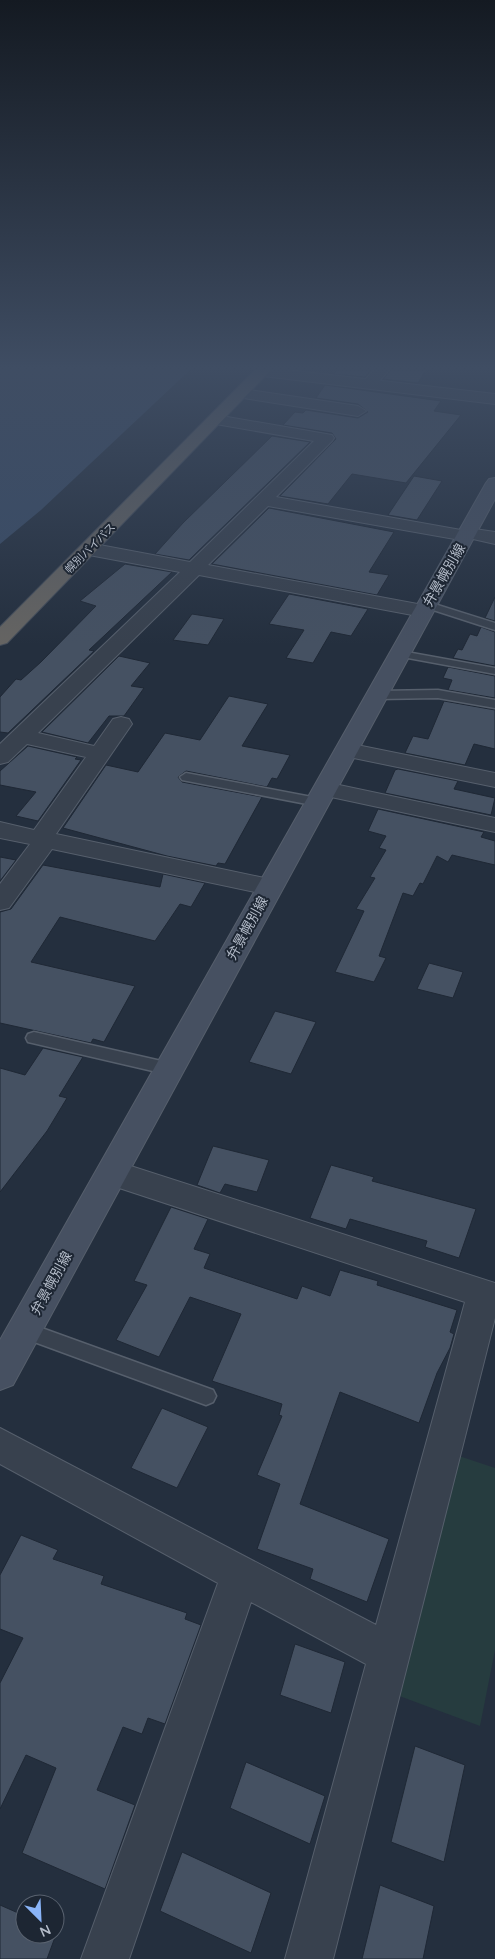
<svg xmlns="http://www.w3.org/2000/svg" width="495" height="1959" font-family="Quicksand,'Noto Sans JP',sans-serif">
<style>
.green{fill:#263c3f}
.water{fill:#394c67}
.building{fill:#455162;stroke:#1f2835}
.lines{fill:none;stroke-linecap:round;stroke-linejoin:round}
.service-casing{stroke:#565f6c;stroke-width:3}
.minor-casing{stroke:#565f6c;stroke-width:2}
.tertiary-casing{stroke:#565f6c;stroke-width:2}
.secondary-casing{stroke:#565f6c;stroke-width:2}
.trunk-casing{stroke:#434c59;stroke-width:2}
.service{fill:#38414e;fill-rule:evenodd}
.minor{fill:#38414e;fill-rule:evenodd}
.tertiary{fill:#38414e;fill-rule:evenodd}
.secondary{fill:#465061;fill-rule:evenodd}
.trunk{fill:#656462;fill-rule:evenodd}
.labels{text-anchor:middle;stroke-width:4;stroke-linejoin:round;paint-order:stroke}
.far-street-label{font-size:11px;fill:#b4bcc9;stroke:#1d2633}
.street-label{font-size:14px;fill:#b4bcc9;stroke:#1d2633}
</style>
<rect width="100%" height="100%" fill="#242f3e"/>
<path class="green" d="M459,1456L495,1468V1650L480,1726L394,1694Z"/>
<path class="water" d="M0,370H190L41,510L0,544Z"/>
<path class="building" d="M337,370H371L365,377L334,374Z
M391,370H426L418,383L383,379Z
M325,385L441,401L434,411L461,415L406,483L352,474L328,504L280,496L336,439L332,433L283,425L295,412L303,413L306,410L358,418L368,412L358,404L316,398Z
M272,436L310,442L189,560L155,554L183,523Z
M414,476L442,481L417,520L388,515Z
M269,508L394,532L369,572L389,575L377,595L212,564Z
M125,564L172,572L89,650L94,651L8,733L0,732V697L16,679L21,680L41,662L96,606L80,601Z
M289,594L368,609L351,636L331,632L313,663L286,658L304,630L269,624Z
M495,597V621L485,618Z
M192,614L224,619L208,645L173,640Z
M481,627L495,632V666L453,658L458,649L462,650L470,634L477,636Z
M119,656L150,663L131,686L144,688L124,716H109L88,743L42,732Z
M448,667L495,676V698L448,690L452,680L443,678Z
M229,696L268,704L242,746L290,755L277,779L272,778L267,787L186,771L178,777L182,782L262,797L225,864L218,863L216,866L167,856L63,828L106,765L138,772L165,733L200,740Z
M444,701L495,710V749L474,744L465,765L405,753L413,736L428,739Z
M28,746L77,757L75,759L81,760L38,821L16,816L36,792L0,785V771Z
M398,769L458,781L454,789L495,798L491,815L385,793L395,770Z
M378,809L484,832L481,837L495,841V865L452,855L448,862L437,856L423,884L420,883L413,896L403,893L379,956L386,958L374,982L335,972L364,911L356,909L375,878L370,877L386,850L379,848L386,836L368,831Z
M0,857L16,860L0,881Z
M43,865L160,887L163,874L205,883L191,907L180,904L155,941L60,917L31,962L135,986L104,1042L93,1039L91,1043L0,1023V912L11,909Z
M429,963L463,972L453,998L417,989Z
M275,1011L316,1022L291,1074L249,1062Z
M43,1048L83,1057L59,1096L67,1098L47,1131L0,1192V1068L25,1075Z
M213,1146L269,1160L257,1192L225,1184L220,1193L197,1185Z
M331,1165L374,1177L372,1181L476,1209L459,1258L425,1247L427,1241L350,1219L346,1229L310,1218Z
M171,1207L208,1219L194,1249L210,1254L204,1268L297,1299L302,1286L330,1296L340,1270L378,1281L377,1285L457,1310L450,1332L454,1334L450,1348L437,1373L419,1423L340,1392L300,1504L389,1539L367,1602L310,1579L313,1569L257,1549L280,1484L257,1475L282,1416L279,1415L282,1404L212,1381L241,1314L190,1297L159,1357L116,1340L147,1285L134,1281Z
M162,1408L208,1427L177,1488L131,1468Z
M21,1535L58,1550L53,1559L104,1576L101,1584L187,1613L185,1619L201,1625L165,1724L148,1718L142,1734L123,1727L97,1790L135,1805L105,1889L22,1853L56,1768L26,1755L0,1809V1683L23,1638L0,1629V1575Z
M295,1644L345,1662L331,1713L280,1695Z
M415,1746L465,1765L444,1862L391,1842Z
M246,1762L325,1796L310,1844L230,1808Z
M182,1852L271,1893L251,1953L160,1911Z
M380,1885L434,1906L423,1959H362Z
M0,1905L25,1916V1934H55V1928L58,1929L47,1959H0Z"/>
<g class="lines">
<defs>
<path id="service" d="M428,602L495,623V630L424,607L423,605Z
M401,651L495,668V674L397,656L395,654Z
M438,690L495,700V708L438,698L378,699L372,695L378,691Z
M186,773L317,798L323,802L317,806L182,780L180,777Z
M34,1032L170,1063L176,1065L178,1069L176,1073L170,1075L28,1042L26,1038L28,1034Z
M25,1322L213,1390L216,1396L213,1402L206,1405L18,1336L16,1330L18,1324Z"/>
<path id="minor" d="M374,370H389L374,387H364L361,384Z
M242,389L358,406L366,411L358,416L237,397L234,394Z
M216,415L332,435L334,438L332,441L276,497L461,530L468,528L495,532V544L473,539L466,541L268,506L208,565L423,605L430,607L433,611L430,615L423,617L199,575L38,733L94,746L113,719L121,717L129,719L132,724L56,834L269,879L278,881L282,887L278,893L269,895L52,849L9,908L0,910V884L30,844L0,838V822L34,830L86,757L27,744L8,762L0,764V744L180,572L89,555L82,553L80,549L82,545L89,543L190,562L314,441L210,423L208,420Z
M347,743L495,773V787L339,755L336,750L339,745Z
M325,782L495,818V832L317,794L313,789L317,784Z
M112,1160L495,1283V1318L333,1959H285L366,1664L251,1602L129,1959H81L218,1583L0,1464V1428L376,1625L465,1302L101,1182L96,1173L101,1164Z"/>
<path id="tertiary" d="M257,370H287L495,394V404L263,376L258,375Z"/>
<path id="secondary" d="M495,478V499L13,1385L0,1390V1340L486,483L489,479Z"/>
<path id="trunk" d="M255,370H271L7,643L0,645V627Z"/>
</defs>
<use href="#service" class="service-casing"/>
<use href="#minor" class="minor-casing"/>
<use href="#tertiary" class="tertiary-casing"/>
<use href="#secondary" class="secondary-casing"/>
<use href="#trunk" class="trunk-casing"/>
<use href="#service" class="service"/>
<use href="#minor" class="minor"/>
<use href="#tertiary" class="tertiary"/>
<use href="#secondary" class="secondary"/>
<use href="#trunk" class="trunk"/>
</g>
<linearGradient id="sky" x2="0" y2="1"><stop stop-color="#141a22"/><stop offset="0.57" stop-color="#3f4d63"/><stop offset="1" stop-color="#3f4d63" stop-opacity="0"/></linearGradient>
<rect width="495" height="645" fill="url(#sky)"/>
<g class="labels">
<g class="far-street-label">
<text transform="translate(90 548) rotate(-45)" y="4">幌別バイパス</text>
</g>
<g class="street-label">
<text transform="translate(444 575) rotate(-60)" y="5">弁景幌別線</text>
<text transform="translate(247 928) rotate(-61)" y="5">弁景幌別線</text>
<text transform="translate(51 1283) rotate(-61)" y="5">弁景幌別線</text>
</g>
</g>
<g transform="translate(40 1919) rotate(156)"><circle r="24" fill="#1d2633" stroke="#59626f"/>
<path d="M0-4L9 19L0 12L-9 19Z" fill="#8ab4f8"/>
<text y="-8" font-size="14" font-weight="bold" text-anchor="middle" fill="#b4bcc9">N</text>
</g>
</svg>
